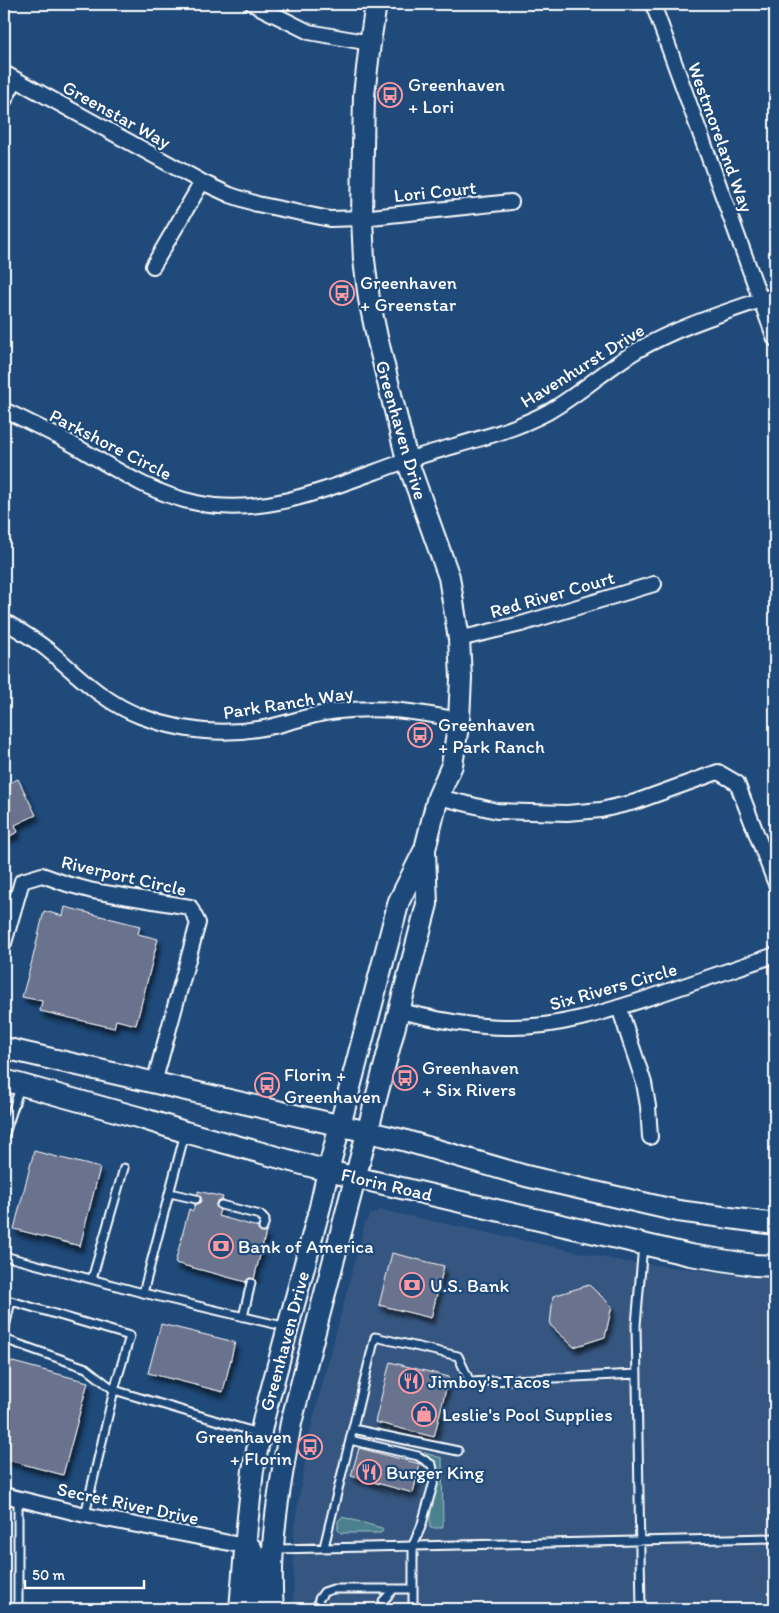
<svg xmlns="http://www.w3.org/2000/svg" width="779" height="1613" font-family="Itim,sans-serif">
<style>
.built{fill:#365680}
.green{fill:#4c818e;stroke:#a6c0c6}
.building{fill:#6b738d;stroke:#fff;filter:url(#shadow)}
.lines{fill:none;stroke-linecap:round;stroke-linejoin:round}
.lane-casing{stroke:#fff;stroke-width:11}
.street-casing{stroke:#fff;stroke-width:18}
.secondary-casing{stroke:#fff;stroke-width:24}
.lane{stroke:#1f4a7a;stroke-width:7}
.street{stroke:#1f4a7a;stroke-width:14}
.secondary{stroke:#1f4a7a;stroke-width:20}
.labels{text-anchor:middle;stroke-width:4.5;stroke-linejoin:round;paint-order:stroke}
.poi-label{font-size:19px;fill:#fff;stroke:#1f4a7a;text-anchor:start}
.street-label{font-size:19px;fill:#fff;stroke:#1f4a7a}
</style>
<defs>
<filter id="shadow"><feDropShadow dx="3" dy="5.5" stdDeviation="2.5" flood-color="#0009"/></filter>
</defs>
<rect width="100%" height="100%" fill="#1f4a7a"/>
<filter id="ink" filterUnits="userSpaceOnUse"><feTurbulence type="fractalNoise" baseFrequency=".02" numOctaves="2"/><feDisplacementMap in="SourceGraphic" scale="10" xChannelSelector="R" yChannelSelector="G"/><feConvolveMatrix kernelMatrix="1 2 1 2 8 2 1 2 1" color-interpolation-filters="sRGB"/></filter>
<g filter="url(#ink)">
<path class="built" d="M381,1210L621,1261L775,1279V1609H293L294,1527L311,1427L365,1223L370,1215Z"/>
<path class="green" d="M422,1452L442,1458L443,1528H430C430,1522 430,1515 431,1508C435,1490 449,1462 422,1455Z
M342,1517L382,1528L383,1531L381,1533H341L338,1530V1521Z"/>
<path class="building" d="M18,779L36,815L15,825L18,832L4,839V786Z
M65,907L140,926L138,934L158,939L136,1025L116,1020L114,1028L40,1011L42,1001L22,997L32,961L44,911L63,916Z
M34,1151L100,1168L80,1246L14,1229Z
M198,1191L223,1197L222,1200L218,1201L216,1204L217,1208L220,1210L218,1216L258,1227L260,1232H266L254,1279L249,1278L246,1282L175,1263L189,1209L193,1211L195,1204H198L201,1201V1197L198,1194Z
M392,1253L444,1266L431,1318L379,1305Z
M589,1285L612,1306L605,1337L574,1347L550,1325L553,1296Z
M161,1324L235,1342L223,1392L148,1373Z
M9,1361L88,1382L63,1475L4,1459V1382Z
M390,1362L449,1377L434,1437L375,1422Z
M359,1448L420,1464L413,1493L351,1476Z"/>
<g class="lines">
<defs>
<path id="lane" d="M4,1137L20,1087
M170,1193L196,1199
M221,1205L260,1215L265,1220L263,1228
M4,1256L143,1293L287,1327
M92,1279L124,1168
M143,1293L185,1133
M243,1317L251,1283
M4,1332L11,1301L130,1336L114,1390L85,1515
M4,1339L86,1368L114,1390L258,1433
M353,1429L458,1451
M350,1440L418,1456L432,1465L435,1478L421,1527L413,1545V1609
M324,1547L375,1337L458,1356L470,1382L637,1374
M276,1549L775,1538
M18,1609V1499
M317,1609L319,1599L324,1592L333,1589H413
M383,1609V1601L394,1589
M641,1609L636,1325L643,1245"/>
<path id="street" d="M253,4L309,32L370,43
M653,4L775,339
M4,73L202,182L230,195L257,204L330,219L362,218L511,202
M4,101L15,80
M153,266L202,182
M4,410C27,421 50,432 72,444C112,467 151,494 197,503C272,519 347,480 417,457C461,443 507,434 548,412C580,394 607,368 638,350C681,325 730,311 775,295
M4,621C19,630 34,639 48,650C77,674 103,702 140,716C182,732 225,736 269,727C293,722 315,713 339,711C380,706 419,712 459,720
M459,639L521,624L654,584
M438,797L497,811L567,813L601,810L635,802L718,772L737,783L775,882
M4,943L22,881L42,875L67,884L93,891L190,907L198,923L154,1083
M619,1007L644,1083L648,1106L650,1137
M399,1011C436,1019 473,1028 512,1027C564,1027 611,1010 660,994C698,981 737,968 775,955
M4,1495L85,1515L245,1546"/>
<path id="secondary" d="M4,1048L403,1140L526,1176L604,1194L678,1211L775,1224
M4,1080L141,1118L185,1132L328,1171L690,1255L754,1265L775,1266
M245,1546L251,1548L257,1560L260,1609
M240,1609L247,1526L253,1470L264,1417L320,1207L328,1171L399,901L425,849L438,797L452,765L459,720L461,678L459,639L449,577L407,460L377,337L369,299L364,260L362,218L363,149L364,95L370,43L376,4
M273,1609C268,1547 280,1484 291,1423L427,904L425,851"/>
</defs>
<use href="#lane" class="lane-casing"/>
<use href="#street" class="street-casing"/>
<use href="#secondary" class="secondary-casing"/>
<use href="#lane" class="lane"/>
<use href="#street" class="street"/>
<use href="#secondary" class="secondary"/>
</g>
</g>
<defs>
<symbol id="bus-ring" viewBox="-11 -11 22 22"><circle r="9.5" fill="#1f4a7a" stroke="#ff9aa2" stroke-width="1.5"/><path d="M-5-6H5V4H4V6H2V4H-2V6H-4V4H-5ZM-3.5-4V0h7V-4ZM-3.5 1.2v1.5H-2V1.2ZM2 1.2v1.5H3.5V1.2Z" fill="#ff9aa2"/></symbol>
<symbol id="bank-ring" viewBox="-11 -11 22 22"><circle r="9.5" fill="#1f4a7a" stroke="#ff9aa2" stroke-width="1.5"/><path d="M-6-4H6V4H-6ZM0-2.3a2.3 2.3 0 1 0 0 4.6a2.3 2.3 0 1 0 0-4.6Z" fill="#ff9aa2"/></symbol>
<symbol id="restaurant-ring" viewBox="-11 -11 22 22"><circle r="9.5" fill="#1f4a7a" stroke="#ff9aa2" stroke-width="1.5"/><path d="M-5-6h1v4h1v-4h1v4h1v-4h1v5L-1.5 .5V6h-2V.5L-5-1ZM5-6V6H3V1.5H1.5Q1.5-4 5-6Z" fill="#ff9aa2"/></symbol>
<symbol id="shop-ring" viewBox="-11 -11 22 22"><circle r="9.5" fill="#1f4a7a" stroke="#ff9aa2" stroke-width="1.5"/><path d="M-5-2.5h2.3a2.7 3.5 0 0 1 5.4 0H5L5.5 6h-11ZM-1.5-2.5h3a1.5 2.3 0 0 0-3 0Z" fill="#ff9aa2"/></symbol>
</defs>
<g fill-rule="evenodd">
<use href="#bus-ring" x="376" y="81" width="28" height="28"/>
<use href="#bus-ring" x="328" y="279" width="28" height="28"/>
<use href="#bus-ring" x="406" y="721" width="28" height="28"/>
<use href="#bus-ring" x="391" y="1064" width="28" height="28"/>
<use href="#bus-ring" x="253" y="1071" width="28" height="28"/>
<use href="#bank-ring" x="207" y="1232" width="28" height="28"/>
<use href="#bank-ring" x="398" y="1271" width="28" height="28"/>
<use href="#restaurant-ring" x="397" y="1367" width="28" height="28"/>
<use href="#shop-ring" x="410" y="1400" width="28" height="28"/>
<use href="#bus-ring" x="296" y="1433" width="28" height="28"/>
<use href="#restaurant-ring" x="355" y="1458" width="28" height="28"/>
</g>
<g class="labels">
<g class="poi-label">
<text x="408" y="91">Greenhaven<tspan x="408" dy="22">+ Lori</tspan></text>
<text x="360" y="289">Greenhaven<tspan x="360" dy="22">+ Greenstar</tspan></text>
<text x="438" y="731">Greenhaven<tspan x="438" dy="22">+ Park Ranch</tspan></text>
<text x="422" y="1074">Greenhaven<tspan x="422" dy="22">+ Six Rivers</tspan></text>
<text x="284" y="1081">Florin +<tspan x="284" dy="22">Greenhaven</tspan></text>
<text x="238" y="1253">Bank of America</text>
<text x="430" y="1292">U.S. Bank</text>
<text x="428" y="1388">Jimboy's Tacos</text>
<text x="442" y="1421">Leslie's Pool Supplies</text>
<text x="292" y="1443" text-anchor="end">Greenhaven<tspan x="292" dy="22">+ Florin</tspan></text>
<text x="386" y="1479">Burger King</text>
</g>
<g class="street-label">
<text transform="translate(117 114) rotate(29)" y="7">Greenstar Way</text>
<text transform="translate(721 137) rotate(70)" y="7">Westmoreland Way</text>
<text transform="translate(435 191) rotate(-6)" y="7">Lori Court</text>
<text transform="translate(582 365) rotate(-32)" y="7">Havenhurst Drive</text>
<text transform="translate(402 430) rotate(74)" y="7">Greenhaven Drive</text>
<text transform="translate(111 444) rotate(27)" y="7">Parkshore Circle</text>
<text transform="translate(552 594) rotate(-16)" y="7">Red River Court</text>
<text transform="translate(288 702) rotate(-9)" y="7">Park Ranch Way</text>
<text transform="translate(124 875) rotate(13)" y="7">Riverport Circle</text>
<text transform="translate(613 986) rotate(-16)" y="7">Six Rivers Circle</text>
<text transform="translate(387 1184) rotate(13)" y="7">Florin Road</text>
<text transform="translate(284 1341) rotate(-75)" y="7">Greenhaven Drive</text>
<text transform="translate(128 1503) rotate(12)" y="7">Secret River Drive</text>
</g>
</g>
<rect width="779" height="1613" fill="none" stroke="#1f4a7a" stroke-width="20"/>
<rect x="10" y="10" width="759" height="1593" fill="none" stroke="#fff" stroke-width="2" filter="url(#ink)"/>
<path d="M25 1580v8h119v-8" fill="none" stroke="#ffffff" stroke-width="2.5"/>
<text x="32" y="1580" font-size="15" fill="#ffffff" stroke="#1f4a7a" stroke-width="4" paint-order="stroke">50 m</text>
</svg>
